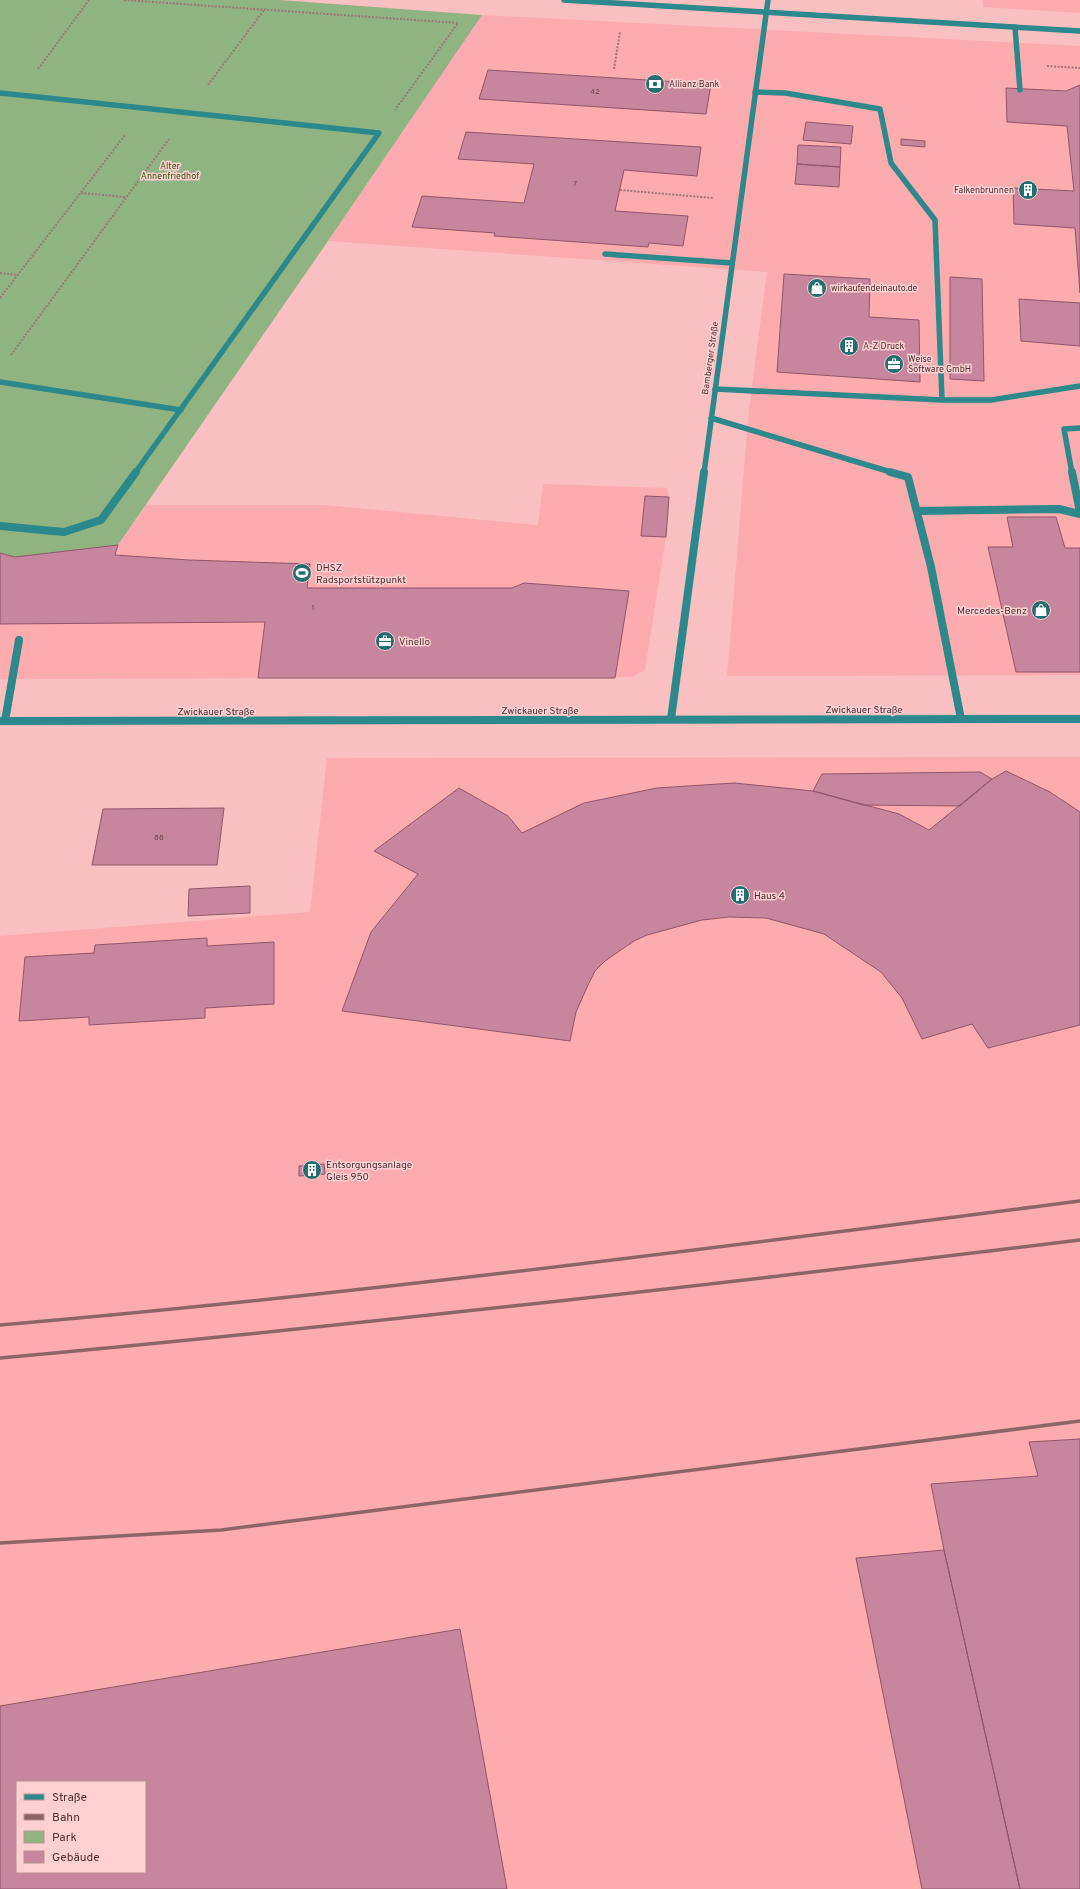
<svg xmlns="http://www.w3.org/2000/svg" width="1080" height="1889" font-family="Overpass,sans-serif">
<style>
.built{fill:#fcabae;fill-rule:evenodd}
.green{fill:#90b481}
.building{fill:#c7869d;stroke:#92556c;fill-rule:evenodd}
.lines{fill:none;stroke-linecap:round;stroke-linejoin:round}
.path{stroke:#a07576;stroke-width:2;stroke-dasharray:2 1.5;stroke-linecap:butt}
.service-far1{stroke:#2c888a;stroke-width:5.5}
.service{stroke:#2c888a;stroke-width:8}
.minor-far1{stroke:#2c888a;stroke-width:5.5}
.minor{stroke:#2c888a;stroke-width:8}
.tertiary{stroke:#2c888a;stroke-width:5.5}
.rail{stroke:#8d6567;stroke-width:3.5}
.labels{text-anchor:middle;stroke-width:3;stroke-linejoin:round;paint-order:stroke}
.number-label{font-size:8px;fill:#6e484e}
.far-poi-label{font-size:9px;fill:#503334;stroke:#fed0d2;text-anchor:start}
.far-park-label{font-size:9px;fill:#295c01;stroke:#fed0d2}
.far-street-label{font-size:9px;fill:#503334;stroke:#fed0d2}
.poi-label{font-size:10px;fill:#503334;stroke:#fed0d2;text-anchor:start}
.street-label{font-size:10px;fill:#503334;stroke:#fed0d2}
</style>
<rect width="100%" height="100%" fill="#fabfc1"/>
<path class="built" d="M983,0H1080V13L983,7Z
M482,15L1080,46V675L727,676L749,409L767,272L328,241Z
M543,484L667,488L669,497L666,537L645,670L632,677L0,679V553L120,543L146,505H324L538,525Z
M1080,757V1889H0V936L310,912L327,758ZM17,1782H145V1872H17Z"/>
<path class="green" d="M0,0H280L482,15L328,241L118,545L19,558L0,553Z"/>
<path class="building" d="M488,70L711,84L706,114L479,99Z
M1080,85V293L1075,228L1014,224L1013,188L1074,191L1067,126L1007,122L1006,88L1066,91Z
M806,122L853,126L851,144L803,140Z
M466,132L701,147L697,176L624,170L615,211L688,216L683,246L649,243L648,247L494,236L495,233L412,227L422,196L524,203L534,164L458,159Z
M901,139L925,141V147L901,145Z
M798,145L841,147L840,167L797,164Z
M797,164L840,167L839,187L795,184Z
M784,274L870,279L869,317L919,320L920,382L777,372Z
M950,277L982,279L984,381L950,379Z
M1019,299L1080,303V346L1021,341Z
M645,496L669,497L666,537L641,536Z
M1007,517H1056L1065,548H1080V672H1016L988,547H1013Z
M118,545L115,555L189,560L310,564L307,588H512L524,583L629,591L615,678H258L265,622L0,624V553L15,557Z
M1006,771L1050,792L1080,812V1025L988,1048L972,1024L922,1039L902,998L881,972L824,934L766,918L729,917L702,920L647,935L634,941L605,961L595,971L588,985L576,1012L570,1041L342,1011L371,932L418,874L374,851L459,788L508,816L522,833L584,803L657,788L734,783L813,791L899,814L929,830L992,779Z
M980,772L992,779L960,806L863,805L813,791L822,774Z
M224,808L217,865H92L103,809Z
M250,886V913L188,916L189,889Z
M207,938V946L274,942V1004L205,1008V1018L89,1025V1017L19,1021L25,957L94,953L95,945Z
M324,1164L325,1174L299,1176V1166Z
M1080,1439V1889H1020L944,1550L931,1484L1038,1476L1029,1442Z
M944,1550L1020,1889H922L856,1558Z
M460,1629L507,1889H0V1706ZM17,1782H145V1872H17Z"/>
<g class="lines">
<path class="path" d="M124,0L458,23L395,110
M1047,66L1080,68
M38,69L89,0
M614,69L620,32
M208,85L264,10
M620,190L713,198
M81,193L125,197
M0,273L17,275
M0,298L125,135
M11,355L169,139"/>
<path class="service-far1" d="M1015,27L1020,90
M755,92L785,93L880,109L891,163L935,220L942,400
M0,93L379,133L135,473
M605,254L732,263
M0,382L181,410
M715,389L942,400H991L1080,386
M711,418L894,473
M1072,473L1064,429L1080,428"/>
<path class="service" d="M890,472L908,477L931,567L961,719
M1072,472L1080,512
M918,511L1059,509L1080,514
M0,526L64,532L101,520L136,472
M5,721L19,640"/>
<path class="minor-far1" d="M704,473L768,0"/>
<path class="minor" d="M671,719L704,472
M0,721L1080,719"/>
<path class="tertiary" d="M564,0L1080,31"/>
<path class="rail" d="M0,1325C361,1294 720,1247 1080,1201
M0,1358C361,1325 720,1284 1080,1240
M0,1543L221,1530L1080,1421"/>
</g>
<defs>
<symbol id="bank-disc" viewBox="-11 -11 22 22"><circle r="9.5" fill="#236f70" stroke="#fed0d2"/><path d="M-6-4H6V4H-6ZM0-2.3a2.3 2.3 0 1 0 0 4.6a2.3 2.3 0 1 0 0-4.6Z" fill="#fff"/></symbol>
<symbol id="building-disc" viewBox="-11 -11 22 22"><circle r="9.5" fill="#236f70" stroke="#fed0d2"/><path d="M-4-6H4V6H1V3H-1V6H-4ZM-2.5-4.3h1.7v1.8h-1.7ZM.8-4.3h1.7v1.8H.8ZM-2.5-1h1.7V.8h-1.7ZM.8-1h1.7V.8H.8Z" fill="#fff"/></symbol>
<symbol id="shop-disc" viewBox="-11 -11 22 22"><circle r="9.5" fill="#236f70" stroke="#fed0d2"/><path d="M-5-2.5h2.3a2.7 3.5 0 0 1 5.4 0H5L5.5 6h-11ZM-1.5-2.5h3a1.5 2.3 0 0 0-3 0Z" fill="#fff"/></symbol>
<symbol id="office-disc" viewBox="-11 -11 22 22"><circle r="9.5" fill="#236f70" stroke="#fed0d2"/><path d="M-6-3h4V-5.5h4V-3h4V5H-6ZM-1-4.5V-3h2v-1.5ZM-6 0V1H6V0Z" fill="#fff"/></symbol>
<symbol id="stadium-disc" viewBox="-11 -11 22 22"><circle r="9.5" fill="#236f70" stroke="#fed0d2"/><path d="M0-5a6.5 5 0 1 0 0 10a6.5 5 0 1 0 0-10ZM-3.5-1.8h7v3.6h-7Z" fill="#fff"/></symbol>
</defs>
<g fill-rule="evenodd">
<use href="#bank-disc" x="644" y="73" width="22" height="22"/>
<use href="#building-disc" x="1017" y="179" width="22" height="22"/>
<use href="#shop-disc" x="806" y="277" width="22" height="22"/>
<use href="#building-disc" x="838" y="335" width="22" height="22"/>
<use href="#office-disc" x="883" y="353" width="22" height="22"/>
<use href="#stadium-disc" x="291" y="562" width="22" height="22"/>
<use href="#shop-disc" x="1030" y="599" width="22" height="22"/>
<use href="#office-disc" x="374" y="630" width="22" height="22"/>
<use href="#building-disc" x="729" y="884" width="22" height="22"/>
<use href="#building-disc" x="301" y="1159" width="22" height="22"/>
</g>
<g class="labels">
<g class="number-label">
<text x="595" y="94">42</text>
<text x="575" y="186">7</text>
<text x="313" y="610">1</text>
<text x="159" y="840">88</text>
</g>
<g class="far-poi-label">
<text x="669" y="87">Allianz Bank</text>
<text x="1014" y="193" text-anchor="end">Falkenbrunnen</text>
<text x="831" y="291">wirkaufendeinauto.de</text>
<text x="863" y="349">A-Z Druck</text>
<text x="908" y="362">Weise<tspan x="908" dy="10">Software GmbH</tspan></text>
</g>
<g class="far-park-label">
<text x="170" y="169">Alter<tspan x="170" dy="10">Annenfriedhof</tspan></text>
</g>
<g class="far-street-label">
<text transform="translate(710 358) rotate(-82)" y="3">Bamberger Straße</text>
</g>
<g class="poi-label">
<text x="316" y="571">DHSZ<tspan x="316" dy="12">Radsportstützpunkt</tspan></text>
<text x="1027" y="614" text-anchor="end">Mercedes-Benz</text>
<text x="399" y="645">Vinello</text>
<text x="754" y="899">Haus 4</text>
<text x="326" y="1168">Entsorgungsanlage<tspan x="326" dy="12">Gleis 950</tspan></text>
</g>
<g class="street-label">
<text x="864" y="713">Zwickauer Straße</text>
<text x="540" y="714">Zwickauer Straße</text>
<text x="216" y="715">Zwickauer Straße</text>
</g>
</g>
<rect x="16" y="1781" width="130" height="92" fill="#fed0d2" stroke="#b89193"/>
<rect x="24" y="1794" width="20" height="6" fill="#2c888a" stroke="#b89193"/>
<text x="52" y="1801" font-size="12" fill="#503334">Straße</text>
<rect x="24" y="1814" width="20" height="6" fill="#8d6567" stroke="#b89193"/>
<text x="52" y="1821" font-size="12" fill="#503334">Bahn</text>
<rect x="24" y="1831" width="20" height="12" fill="#90b481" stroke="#b89193"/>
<text x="52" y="1841" font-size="12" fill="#503334">Park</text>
<rect x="24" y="1851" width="20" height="12" fill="#c7869d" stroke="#b89193"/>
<text x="52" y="1861" font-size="12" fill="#503334">Gebäude</text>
</svg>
